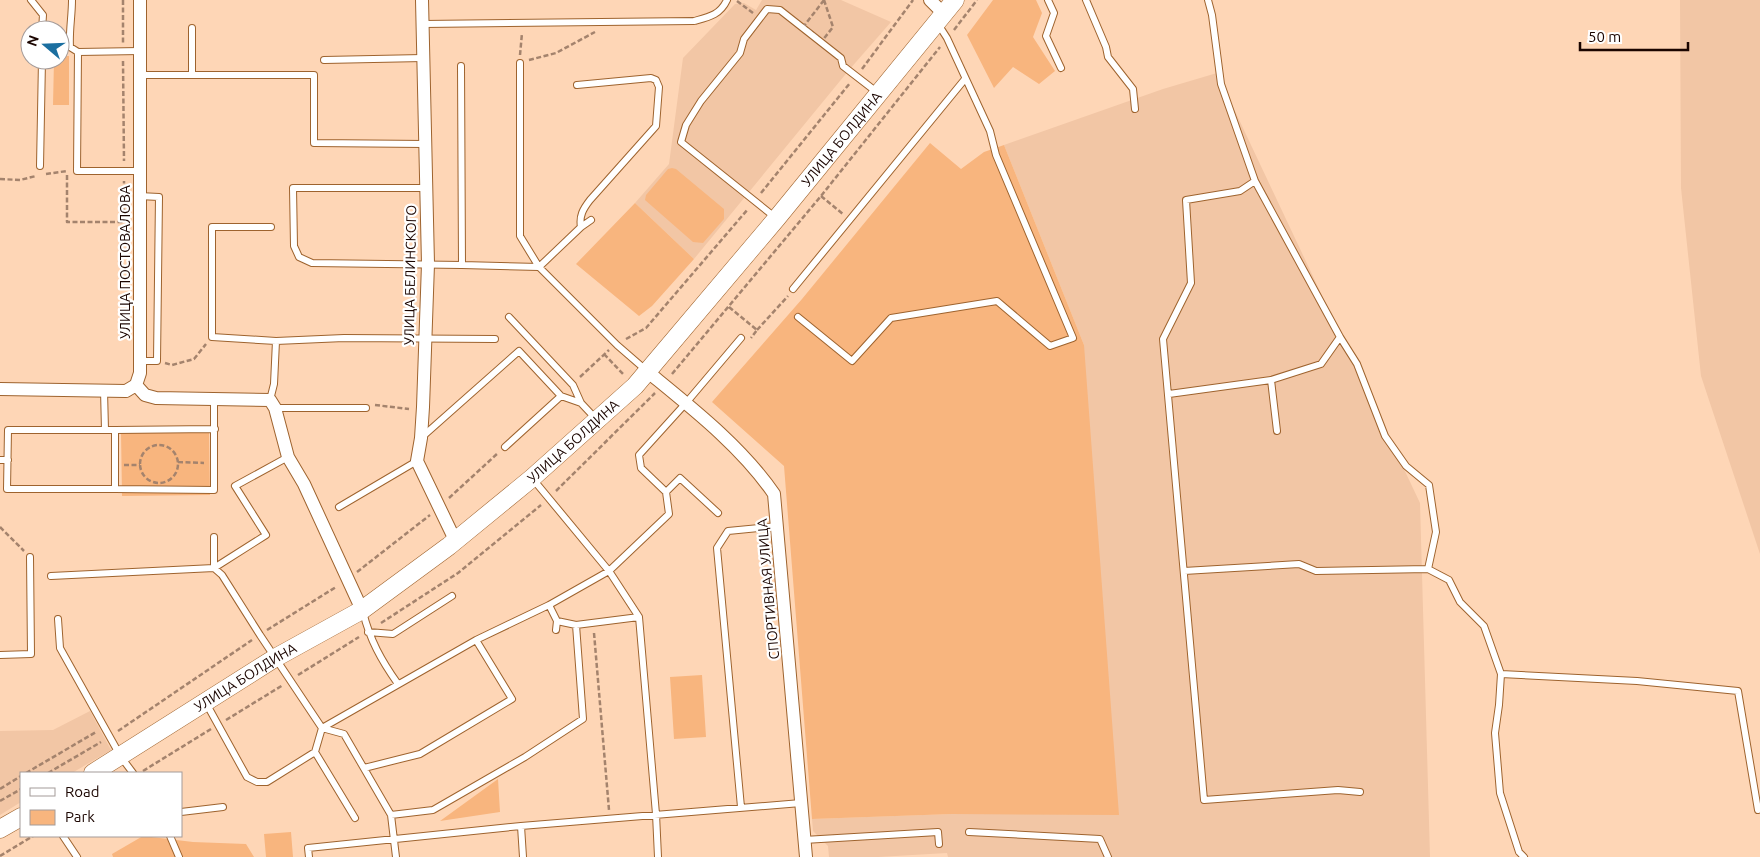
<svg xmlns="http://www.w3.org/2000/svg" width="1760" height="857" font-family="Ubuntu,sans-serif">
<style>
.built{fill:#f2c6a5}
.green{fill:#f8b57e}
.lines{fill:none;stroke-linecap:round;stroke-linejoin:round}
.service-casing{stroke:#9e632e;stroke-width:8}
.minor-casing{stroke:#9e632e;stroke-width:14}
.secondary-casing{stroke:#9e632e;stroke-width:19}
.path{stroke:#a4836d;stroke-width:2.5;stroke-dasharray:5 2.5;stroke-linecap:butt}
.service{stroke:#fff;stroke-width:6}
.minor{stroke:#fff;stroke-width:12}
.secondary{stroke:#fff;stroke-width:18}
.labels{text-anchor:middle;stroke-width:4.5;stroke-linejoin:round;paint-order:stroke}
.street-label{font-size:14px;fill:#1b0500;stroke:#fff}
</style>
<rect width="100%" height="100%" fill="#fed6b6"/>
<path class="built" d="M762,0H841L891,22L849,70L694,259L635,203L669,164L683,58L735,4L744,3L756,10Z
M1680,0H1760V554L1701,376L1681,188Z
M1217,73L1420,503L1430,857H948L947,853L878,857H829L828,846L813,831L812,819L952,814L1084,345L1004,145L1163,89Z
M90,711L111,750L72,773H21V802L0,815V731L53,730Z"/>
<path class="green" d="M993,0H1036L1042,13L1033,37L1055,71L1039,84L1013,67L994,88L967,35Z
M60,56H69V105H53L54,60H60Z
M930,143L961,169L984,152L1004,145L1084,345L1119,815L952,814L812,819L784,466L712,402L802,299Z
M672,168L676,169L724,209V219L703,243L693,242L645,200L646,195L668,169Z
M635,203L694,259L652,306L639,316L576,264Z
M121,432H209L210,495L122,496Z
M702,675L706,737L674,739L670,677Z
M498,779L500,812L440,821Z
M291,832L293,857H266L264,834Z
M143,836L193,842L246,844L254,857H113L112,854Z"/>
<g class="lines">
<defs>
<path id="service" d="M31,0L43,15L42,30
M72,0C72,16 69,31 70,47L78,52L140,51
M1048,0L1054,13L1046,36L1061,68
M1086,0L1106,47L1108,57L1133,89L1135,109
M1208,0L1212,15L1221,84L1255,181L1240,191L1186,200L1191,283L1163,339L1204,800L1338,790L1360,792
M423,24L694,21C709,17 720,15 727,0
M192,28V75
M78,52L77,171H140
M324,60L423,58
M461,66L462,265L539,267L520,236V63
M140,75H314V143L425,144
M577,85L651,78L656,80L659,87L656,126L590,200C583,209 579,216 581,227L539,267L617,345L647,371
M40,166L42,60
M1255,181L1340,337L1321,364L1271,380L1277,431
M426,188H293L294,246L299,257L312,263L462,265
M139,196L159,197L157,361H140
M776,218L681,142L686,125L701,101L740,53L744,39L767,9L780,10L841,58L843,66L878,93
M271,227H212V337L276,341L344,338L495,339
M581,227L591,220
M793,289L965,79
M509,317L573,385L581,403L596,419
M798,317L852,361L891,318L997,301L1050,346L1073,338L996,155L990,131L947,38L938,24
M104,390L105,430
M1169,394L1271,380
M270,400L274,384L276,341
M275,408H366
M8,430H115V489H7Z
M115,430L215,429
M422,437L519,351L561,396L581,403
M505,447L561,396
M0,460H8
M532,478L609,571L549,605
M115,489L214,490V400
M339,507L417,461
M718,513L680,478L666,492L641,468L639,455L686,403L741,338
M214,537V568L266,535L235,486L288,457
M1428,569L1449,580L1460,602L1484,626L1501,674L1499,705L1495,733L1500,793L1519,852L1524,857
M1184,571L1299,564L1316,571L1428,569L1436,532L1429,485L1406,466L1385,436L1357,364L1340,337
M51,576L214,568L222,575L260,635L322,728L344,734L391,815L396,857
M363,612C370,640 381,660 398,684
M58,619L60,648L121,757L133,773
M576,625L639,617
M556,630L557,621
M368,632L393,634L452,596
M0,655L31,654L30,557
M1501,674L1637,681L1738,691L1758,810
M206,703L247,777L257,782H267L315,752L355,818
M315,752L322,728L476,640
M364,768L420,754L512,699L476,640L549,605L557,621L576,625L583,719L525,757L433,810L391,815
M741,807L717,548L728,531L778,526
M181,812L223,807
M521,826L523,857
M969,832L1100,839L1108,857
M63,836L77,857
M170,836L179,857
M804,840L938,832L939,844
M309,857L308,848L521,826L801,803
M658,857L656,814L639,617L609,571L669,514L666,492"/>
<path id="minor" d="M422,0L428,264L423,407L421,438L417,461L455,540
M930,0L944,14
M648,372C692,408 742,447 774,494L806,857
M136,385L145,395L156,398L270,400L275,408L288,457L304,484L362,610
M0,389L126,391L136,385L140,373V0"/>
<g id="secondary">
<path id="s1" d="M93,773L275,658L362,610L449,546L532,478L635,386L777,218L955,0"/>
<path d="M0,829L21,817"/>
</g>
</defs>
<use href="#service" class="service-casing"/>
<use href="#minor" class="minor-casing"/>
<use href="#secondary" class="secondary-casing"/>
<path class="path" d="M123,0V43
M824,0L833,27L822,41L804,26Z
M737,1L753,13
M954,30L977,0
M520,55L522,33
M529,60L556,53L595,32
M123,61L124,161
M862,69L913,0
M46,174L67,171
M67,175V222H124V181
M0,179L20,180L36,176
M761,193L850,83
M821,196L843,214
M729,307L757,330L751,338
M757,330L788,296
M626,339L646,328L748,209
M604,354L624,375
M165,363L172,365L194,359L206,344
M672,374L821,196L940,47
M580,377L609,350
M375,405L409,409
M140 464a19 19 0 1 1 38 0a19 19 0 1 1-38 0Z
M178,462L204,463
M124,465H140
M556,491L655,393
M449,498L498,453
M0,527L24,551
M357,572L430,515
M381,623L458,573L541,505
M267,630L336,587
M594,633L609,810
M298,675L359,637
M226,720L283,685
M118,731L252,640
M143,771L211,729
M26,773L96,732
M48,773L101,742
M0,789L21,776
M0,801L21,789
M0,856L33,836"/>
<use href="#service" class="service"/>
<use href="#minor" class="minor"/>
<use href="#secondary" class="secondary"/>
</g>
<g class="labels">
<g class="street-label">
<text dy="5" stroke="none"><textPath href="#s1" startOffset="990">УЛИЦА БОЛДИНА</textPath></text>
<text transform="translate(125 262) rotate(-90)" y="5">УЛИЦА ПОСТОВАЛОВА</text>
<text transform="translate(410 275) rotate(-89)" y="5">УЛИЦА БЕЛИНСКОГО</text>
<text dy="5" stroke="none"><textPath href="#s1" startOffset="585">УЛИЦА БОЛДИНА</textPath></text>
<text transform="translate(768 589) rotate(-95)" y="5">СПОРТИВНАЯ УЛИЦА</text>
<text dy="5" stroke="none"><textPath href="#s1" startOffset="180">УЛИЦА БОЛДИНА</textPath></text>
</g>
</g>
<rect x="20" y="772" width="162" height="65" fill="#ffffff" stroke="#a49b99"/>
<rect x="30" y="788" width="25" height="8" fill="#ffffff" stroke="#a49b99"/>
<text x="65" y="797" font-size="15" fill="#1b0500">Road</text>
<rect x="30" y="810" width="25" height="15" fill="#f8b57e" stroke="#a49b99"/>
<text x="65" y="822" font-size="15" fill="#1b0500">Park</text>
<g transform="translate(45 45) rotate(289)"><circle r="24" fill="#ffffff" stroke="#a49b99"/>
<path d="M0-4L9 19L0 12L-9 19Z" fill="#1b6fa0"/>
<text y="-8" font-size="14" font-weight="bold" text-anchor="middle" fill="#1b0500">N</text>
</g>
<path d="M1580 42v8h108v-8" fill="none" stroke="#1b0500" stroke-width="2.5"/>
<text x="1588" y="42" font-size="15" fill="#1b0500" stroke="#ffffff" stroke-width="4" paint-order="stroke">50 m</text>
</svg>
